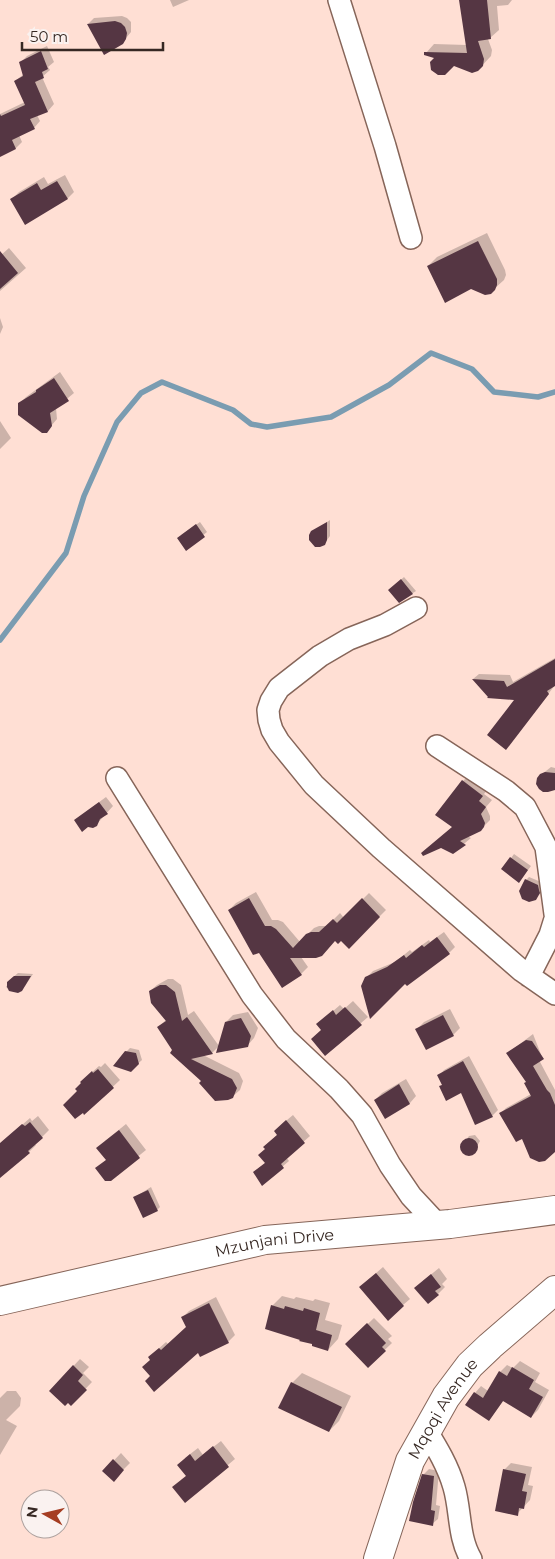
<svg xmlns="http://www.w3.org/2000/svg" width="555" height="1559" font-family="Montserrat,sans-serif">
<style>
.shadow{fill:#0003}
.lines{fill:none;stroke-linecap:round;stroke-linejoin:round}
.stream{stroke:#7a9cb1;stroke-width:5.5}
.building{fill:#553643}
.street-casing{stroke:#866559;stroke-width:24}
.secondary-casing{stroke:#866559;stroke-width:30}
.street{stroke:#fff;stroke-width:21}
.secondary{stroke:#fff;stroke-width:28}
.labels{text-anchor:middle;stroke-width:5;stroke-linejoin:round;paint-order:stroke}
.street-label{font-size:16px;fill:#362823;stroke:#faf2f0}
</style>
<rect width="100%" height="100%" fill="#ffdfd4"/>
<path class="shadow" d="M170,0H189L173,7Z
M461,0H512L508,5L497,6L499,30L490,38L488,39L492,50L491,56L478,70L436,58L426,53L434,44L467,45Z
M122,16L127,18L131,22V32L122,43L105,54L88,24L94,18Z
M47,46L54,62L48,67L50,70L42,77L54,104L48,111L37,115L40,121L34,128L19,135L22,142L16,148L0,156V114L25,102L15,81L24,74L21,62L27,56Z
M65,175L74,192L68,198L12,199L19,192L44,177L48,184Z
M487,233L505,270L506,275L504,280L494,289L428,266L437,257Z
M9,248L26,268L0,291V256Z
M0,318L3,327L0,334Z
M60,372L74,393L56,408L57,419L46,432L20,403L26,397Z
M0,421L11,438L0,449Z
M330,520V536L324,544L312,532Z
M200,522L207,532L186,549L181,535Z
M404,577L416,591L399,602L393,587Z
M555,658V685L534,713L516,699L473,679L479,674L510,675L513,682Z
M551,767L555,768V788L541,775Z
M469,775L488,789L484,794L492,800L486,807L490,816V820L480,830L467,836L471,838L453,853V827L463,781Z
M106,797L113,806L96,825L75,820Z
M514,854L531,866L522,878L503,869Z
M529,877L541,882L542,889L539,895L526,880Z
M256,892L272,920H278L283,922L300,942L314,928L319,926H327L340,913L344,918L369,893L386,910L349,947L341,940H335L301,957L308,967L301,974L229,910L236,903Z
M444,932L455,947L449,953L405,982L366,978L373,971L395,962L410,950L412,952L429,940L430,942Z
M18,973L33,974L25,986L14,992L6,987L11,979Z
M168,979H173L181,985L188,1015L194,1011L219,1046L212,1053L203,1055L239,1073L243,1081L240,1090L232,1097L203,1081L174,1050L158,1027L166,1020L150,991L157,985Z
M353,1001L368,1017L325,1054L322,1030L325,1018L340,1005L344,1009Z
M450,1009L460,1028L453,1035L417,1029L424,1022Z
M248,1012L258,1028L254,1038L247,1046L226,1022L233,1015Z
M533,1034L542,1057L539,1060L555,1090V1150L522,1137L501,1113L506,1108L531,1094L527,1082L508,1053Z
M130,1048L139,1050L142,1060L131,1070L126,1052Z
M469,1056L498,1110L492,1116L462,1091L440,1087L443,1084L439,1076L444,1070Z
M105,1063L120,1080L85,1113L78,1091L89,1075L99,1066L101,1067Z
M406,1079L416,1096L410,1103L386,1117L375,1100L382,1093Z
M293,1115L310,1136L286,1157L289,1161L262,1184L254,1172L266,1162V1149L264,1147L278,1134L281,1125Z
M38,1116L49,1130L35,1144L36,1145L29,1152L5,1172L0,1166V1144L30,1118L32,1121Z
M126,1124L146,1150L110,1179L104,1162L107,1159L105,1141Z
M475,1135L480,1141L473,1153L469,1155L462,1151L461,1147L469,1136Z
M151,1187L160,1207L157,1210L135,1197Z
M383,1267L410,1299L403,1305L367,1281Z
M439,1268L447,1279L442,1284L445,1287L438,1294L423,1281Z
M282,1296L294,1299L296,1297L313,1301L315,1299L330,1303L325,1320L342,1325L338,1339L328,1350L314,1344L272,1306Z
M216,1297L235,1335L228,1342L199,1351L152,1376L151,1359L156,1351L166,1342L168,1344L187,1327L182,1318L189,1311Z
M374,1318L392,1336L388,1339L392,1343L368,1366L347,1344Z
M80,1359L89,1367L83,1373L92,1382L71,1404L50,1391Z
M520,1361L540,1373L535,1382L549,1390L538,1410L531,1417L504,1400L489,1420L475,1393L481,1386L488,1391L500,1372L507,1365L513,1368Z
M302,1373L351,1396L339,1421L329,1431L292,1383Z
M7,1391H16L21,1398L20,1406L6,1420L17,1426L0,1455V1398Z
M221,1441L235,1459L185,1501L181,1480L187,1475L185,1458L198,1448L203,1455Z
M121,1453L130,1463L113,1480L104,1471Z
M511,1463L532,1467L528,1485L533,1486L530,1500L517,1514L504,1470Z
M429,1469L439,1471L436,1505L440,1506L438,1519L432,1524L423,1475Z"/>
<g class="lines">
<path class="stream" d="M0,640L66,553L84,496L117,422L141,393L162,382L233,410L251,424L267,427L331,417L389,385L431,353L472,369L494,392L538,397L555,392"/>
</g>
<path class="building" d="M459,0H487L491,39L478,41L484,59L483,66L478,71L472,73L454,66L445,75H438L431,70L430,62L434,58L424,55V52L467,53Z
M115,21L121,23L125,27L127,33L126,39L123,44L104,55L87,24Z
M41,51L48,69L42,72L44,78L35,82L48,112L30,119L35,129L12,140L16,149L0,157V114L1,116L25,105L14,81L23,76L19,62Z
M57,181L68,199L25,225L10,199L37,183L41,190Z
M478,241L497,279V285L495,290L491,294L485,295L471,289L445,303L427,266Z
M0,251L18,273L0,289Z
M54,378L69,401L50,413L52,426L47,433H42L18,415V403L36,392V390Z
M327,522V540L325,545L320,547H315L309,540V535L311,531Z
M196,524L205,537L186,551L177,538Z
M401,579L413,594L399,603L388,590Z
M555,659V686L547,691L549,694L506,750L487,735L514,700L487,698L488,697L472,679L504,681L507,687Z
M545,772L555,773V790L548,792H543L539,789L536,784L537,778L540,774Z
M462,780L483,796L479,801L486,807L481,814L485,823L484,827L481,831L460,841L466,845L453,854L441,848L423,856L421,853L452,827L435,815Z
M99,802L108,814L100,819L97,826L93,828L88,827L82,832L74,820Z
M510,857L528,870L519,883L501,869Z
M525,879L538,885L539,890L540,893L536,900L529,902L522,899L519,891Z
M249,898L265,926H271L276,929L293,948L306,934L311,932H319L333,919L337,923L362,898L380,917L349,949L341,941L338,944L335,941L322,956L316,958H290L302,975L282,988L259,953L253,955L228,910Z
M437,937L450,954L407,986L405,984L370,1019L361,986L365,977L387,967L404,955L406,958L422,945L424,947Z
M14,976H31L22,991L18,993L9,991L7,987V982Z
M160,985H166L175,992L182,1021L187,1017L213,1054L191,1059L232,1079L237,1088L233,1098L228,1100L215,1101L199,1083L201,1081L170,1053L172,1050L157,1027L166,1021L151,1003L149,991Z
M345,1007L362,1025L325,1056L311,1039L321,1030L316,1024L333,1010L336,1015Z
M443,1015L454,1036L426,1050L415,1029Z
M241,1018L251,1036L248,1047L216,1053L225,1022Z
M526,1040L532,1041L544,1059L533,1066L547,1090L550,1093L555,1105V1152L545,1161L539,1162L530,1158L522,1139L516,1142L499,1113L531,1096L524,1083L526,1082L506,1053Z
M125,1051L136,1053L139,1064L131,1072L113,1066Z
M463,1061L493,1117L475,1125L461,1093L446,1101L439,1086L442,1085L437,1075Z
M98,1069L114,1088L84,1115L83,1113L75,1119L63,1105L77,1091L75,1089L81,1083L80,1082L92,1071L93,1073Z
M399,1084L410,1104L385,1119L374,1100Z
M286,1120L305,1143L281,1164L284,1168L262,1186L253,1172L265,1163L258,1155L265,1149L263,1147L277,1135L274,1131Z
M30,1122L43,1138L28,1151L30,1153L0,1178V1143L22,1124L25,1126Z
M119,1130L140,1158L111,1181H105L95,1168L106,1160L96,1148Z
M460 1147a9 9 0 1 1 18 0a9 9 0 1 1-18 0Z
M148,1190L158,1211L143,1218L133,1197Z
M376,1273L404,1306L388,1321L359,1287Z
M431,1274L441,1287L435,1291L439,1295L428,1304L414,1288Z
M209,1303L229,1343L200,1357L198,1353L154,1392L145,1381L150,1376L142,1367L150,1360L148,1357L159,1348L161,1350L186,1327L181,1317Z
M271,1305L284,1309L285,1306L303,1311L304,1308L320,1313L316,1330L332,1335L328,1351L312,1346V1344L299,1341L300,1340L265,1329Z
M367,1323L386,1343L382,1347L386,1351L368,1368L345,1344Z
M73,1365L83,1375L78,1381L87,1390L71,1406L68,1403L65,1406L49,1391Z
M512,1367L534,1380L529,1389L543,1397L531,1418L503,1401L489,1421L465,1405L474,1392L483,1398L499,1371L507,1376Z
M291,1382L342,1407L329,1432L278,1408Z
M213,1446L229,1467L185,1503L172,1487L186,1476L177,1465L190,1454L195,1461Z
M113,1459L124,1470L114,1482L102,1471Z
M503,1469L526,1474L522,1491L527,1492L524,1509L519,1508L518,1516L495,1511Z
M422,1474L434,1476L431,1510L435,1511L433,1526L409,1521L413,1502Z"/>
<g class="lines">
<defs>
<path id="street" d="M339,0L385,146L411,238
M416,608L385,625L349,639L320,656L279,688L271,701L268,710L269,720L272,730L279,742L314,785L381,848L522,971L555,994
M437,746L506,791L525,807L546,847L555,914
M117,778L252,995L286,1039L339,1089L362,1115L390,1165L411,1196L438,1225
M529,976L550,935L555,919
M426,1430C437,1448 448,1466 454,1487C461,1511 458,1537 471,1559"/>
<g id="secondary">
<path id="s1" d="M0,1301L265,1240L450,1224L555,1210"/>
<path id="s2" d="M378,1559L410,1461L446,1397L470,1365L490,1346L555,1290"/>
</g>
</defs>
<use href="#street" class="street-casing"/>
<use href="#secondary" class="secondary-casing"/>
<use href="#street" class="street"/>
<use href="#secondary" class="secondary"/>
</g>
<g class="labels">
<g class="street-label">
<text dy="6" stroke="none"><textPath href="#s1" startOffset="281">Mzunjani Drive</textPath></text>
<text dy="6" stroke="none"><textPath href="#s2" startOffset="165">Mqoqi Avenue</textPath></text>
</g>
</g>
<g transform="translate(45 1514) rotate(278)"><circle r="24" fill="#faf2f0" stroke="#aca19e"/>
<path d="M0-4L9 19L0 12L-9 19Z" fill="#a53d22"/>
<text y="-8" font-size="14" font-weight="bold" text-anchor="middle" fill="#362823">N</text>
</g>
<path d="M22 42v8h141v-8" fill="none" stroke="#362823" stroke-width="2.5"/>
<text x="30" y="42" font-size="15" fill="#362823" stroke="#faf2f0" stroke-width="4" paint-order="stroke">50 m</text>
</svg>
